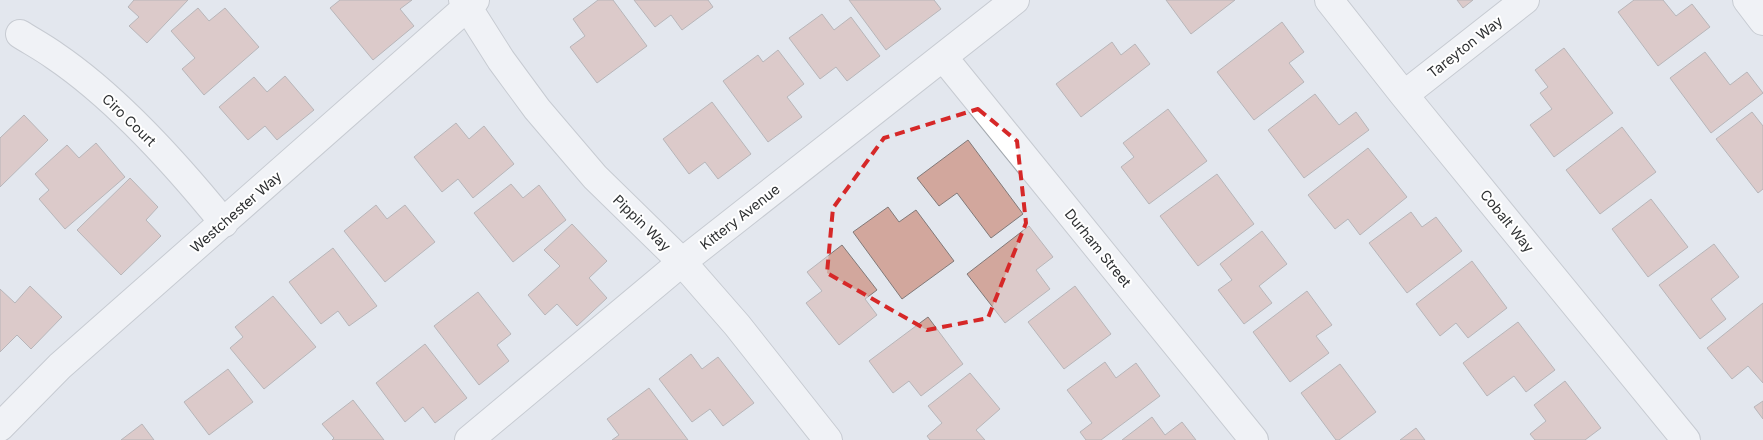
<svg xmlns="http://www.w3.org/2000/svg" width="1763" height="440" font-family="Inter,sans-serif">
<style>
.building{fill:#d2a79d;stroke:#817978}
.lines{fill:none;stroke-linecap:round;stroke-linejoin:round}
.minor-casing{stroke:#a4a9af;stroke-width:30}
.minor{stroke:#fff;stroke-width:28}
.marked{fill:none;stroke:#d62828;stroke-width:4;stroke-dasharray:10 6;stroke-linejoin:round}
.labels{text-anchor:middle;stroke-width:4;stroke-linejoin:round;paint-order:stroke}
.street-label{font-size:14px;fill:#2e3032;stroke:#fff}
</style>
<rect width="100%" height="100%" fill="#e3e7ee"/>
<path class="building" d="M134,0H188L147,43L129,26L139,17L128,7Z
M340,0H412L400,9L414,26L373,60L330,8Z
M598,0H613L647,46L597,83L570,47L585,36L573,19Z
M634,0H708L713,7L682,30L671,15L655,27Z
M849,0H934L941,9L886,50Z
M1166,0H1235L1191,34Z
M1457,0H1473L1463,8Z
M1634,0H1663L1676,16L1692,4L1710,27L1658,66L1618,12Z
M198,8L209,21L225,8L259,47L204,95L182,69L195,58L171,31Z
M822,14L834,30L851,17L880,56L847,81L836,67L820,79L789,38Z
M1282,22L1304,52L1289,63L1304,82L1254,120L1217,72Z
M1112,42L1121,55L1135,44L1150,64L1081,117L1056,84Z
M1564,48L1613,113L1554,157L1530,125L1552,109L1540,93L1548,87L1535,70Z
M778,50L804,84L787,97L802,117L768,142L723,81L758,55L763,62Z
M1705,52L1730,85L1747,72L1763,93L1711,133L1670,78Z
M285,76L314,110L277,140L265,126L248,140L219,107L254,77L267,92Z
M1315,94L1339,125L1356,112L1369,130L1304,178L1268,130Z
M712,102L751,154L718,179L705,162L689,174L663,139Z
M1168,109L1207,161L1149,204L1121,167L1134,157L1123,143Z
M1752,112L1763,126V189L1758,193L1716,139Z
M24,115L48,140L0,187V138Z
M456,123L469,139L484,126L514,164L473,198L458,179L442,192L414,157Z
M1622,127L1656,172L1600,214L1566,170Z
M968,140L1023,214L991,238L957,193L939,206L917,178Z
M96,143L125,177L65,229L39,199L49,190L35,174L67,145L79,158Z
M1368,148L1407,197L1360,235L1348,219L1335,229L1308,195Z
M1217,174L1254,224L1198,266L1160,216Z
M130,178L158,207L146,220L161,236L121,275L77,230Z
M511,184L523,198L539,185L566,220L513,262L474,213Z
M1651,199L1688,247L1648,277L1612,229Z
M376,205L387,219L405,205L435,242L385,282L344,231Z
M888,207L899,222L916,210L954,261L902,299L853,232Z
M1411,212L1422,227L1436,217L1462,251L1407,293L1369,243Z
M572,224L607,261L589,278L607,298L577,326L557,304L545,315L528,295L560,266L544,250Z
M1029,226L1053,257L1036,270L1050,289L1005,323L967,274Z
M1262,231L1287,264L1259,286L1272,303L1244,324L1218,290L1232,280L1220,264Z
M1714,244L1739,277L1711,299L1726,319L1700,339L1659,285Z
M842,245L877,290L865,299L877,315L839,345L806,303L822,291L807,272Z
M333,248L377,306L349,326L338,311L321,324L289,282Z
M1472,261L1507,308L1468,338L1456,323L1440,336L1416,304Z
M30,286L62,317L31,349L17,335L0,352V289L15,303Z
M1075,286L1111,334L1064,369L1028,322Z
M1307,291L1332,325L1316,336L1329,353L1290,382L1253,332Z
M478,292L511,334L497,345L509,361L479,385L434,326Z
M273,296L316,347L264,389L230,348L243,337L235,327Z
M1763,303V383L1748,366L1732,379L1707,348Z
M928,317L963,364L921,396L909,381L893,393L869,361Z
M1518,322L1555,370L1526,392L1514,376L1487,396L1463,363Z
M425,344L467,398L435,423L423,407L405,422L376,383Z
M691,354L702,369L718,357L754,403L723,426L710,409L692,422L659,379Z
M1105,362L1116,378L1136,363L1160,396L1101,440H1086L1080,432L1092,423L1067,390Z
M1340,364L1376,412L1339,440H1336L1301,393Z
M228,369L253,402L209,435L184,402Z
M970,373L1000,409L976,430L985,440H930L927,436L942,423L928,406Z
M1565,381L1601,428L1585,440H1535L1530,434L1546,421L1534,405Z
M649,388L688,440H612L619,435L607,419Z
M353,400L384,440H332L334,438L322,424Z
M1763,401V419L1754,407Z
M1152,417L1165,435L1182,422L1196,440H1122Z
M142,424L154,440H121Z
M1416,428L1425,440H1400Z"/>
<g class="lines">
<defs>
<path id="minor" d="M463,0L501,60L537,109L595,177L682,262L737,325L828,440
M1329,0L1404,95L1686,440
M1747,0L1763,21
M20,34C31,41 44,48 55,56C117,98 177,165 224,223
M943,57L1254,440
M1404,95L1525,0
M0,427L60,366L475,0
M469,440L682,262L1015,0"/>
</defs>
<use href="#minor" class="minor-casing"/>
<use href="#minor" class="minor"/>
</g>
<path d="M0 0H1763V440H0ZM978,109L1017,141L1026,223L988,318L927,330L827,273L833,208L884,138Z" fill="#e3e7ee" fill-opacity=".55" fill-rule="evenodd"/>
<path class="marked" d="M978,109L1017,141L1026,223L988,318L927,330L827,273L833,208L884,138Z"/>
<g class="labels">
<g class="street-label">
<text transform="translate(1465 47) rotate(-38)" y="5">Tareyton Way</text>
<text transform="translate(129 120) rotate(44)" y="5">Ciro Court</text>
<text transform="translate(236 212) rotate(-41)" y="5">Westchester Way</text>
<text transform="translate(740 217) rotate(-38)" y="5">Kittery Avenue</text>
<text transform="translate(1507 221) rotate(51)" y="5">Cobalt Way</text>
<text transform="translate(642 223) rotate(44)" y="5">Pippin Way</text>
<text transform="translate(1098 248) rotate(51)" y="5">Durham Street</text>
</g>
</g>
</svg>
